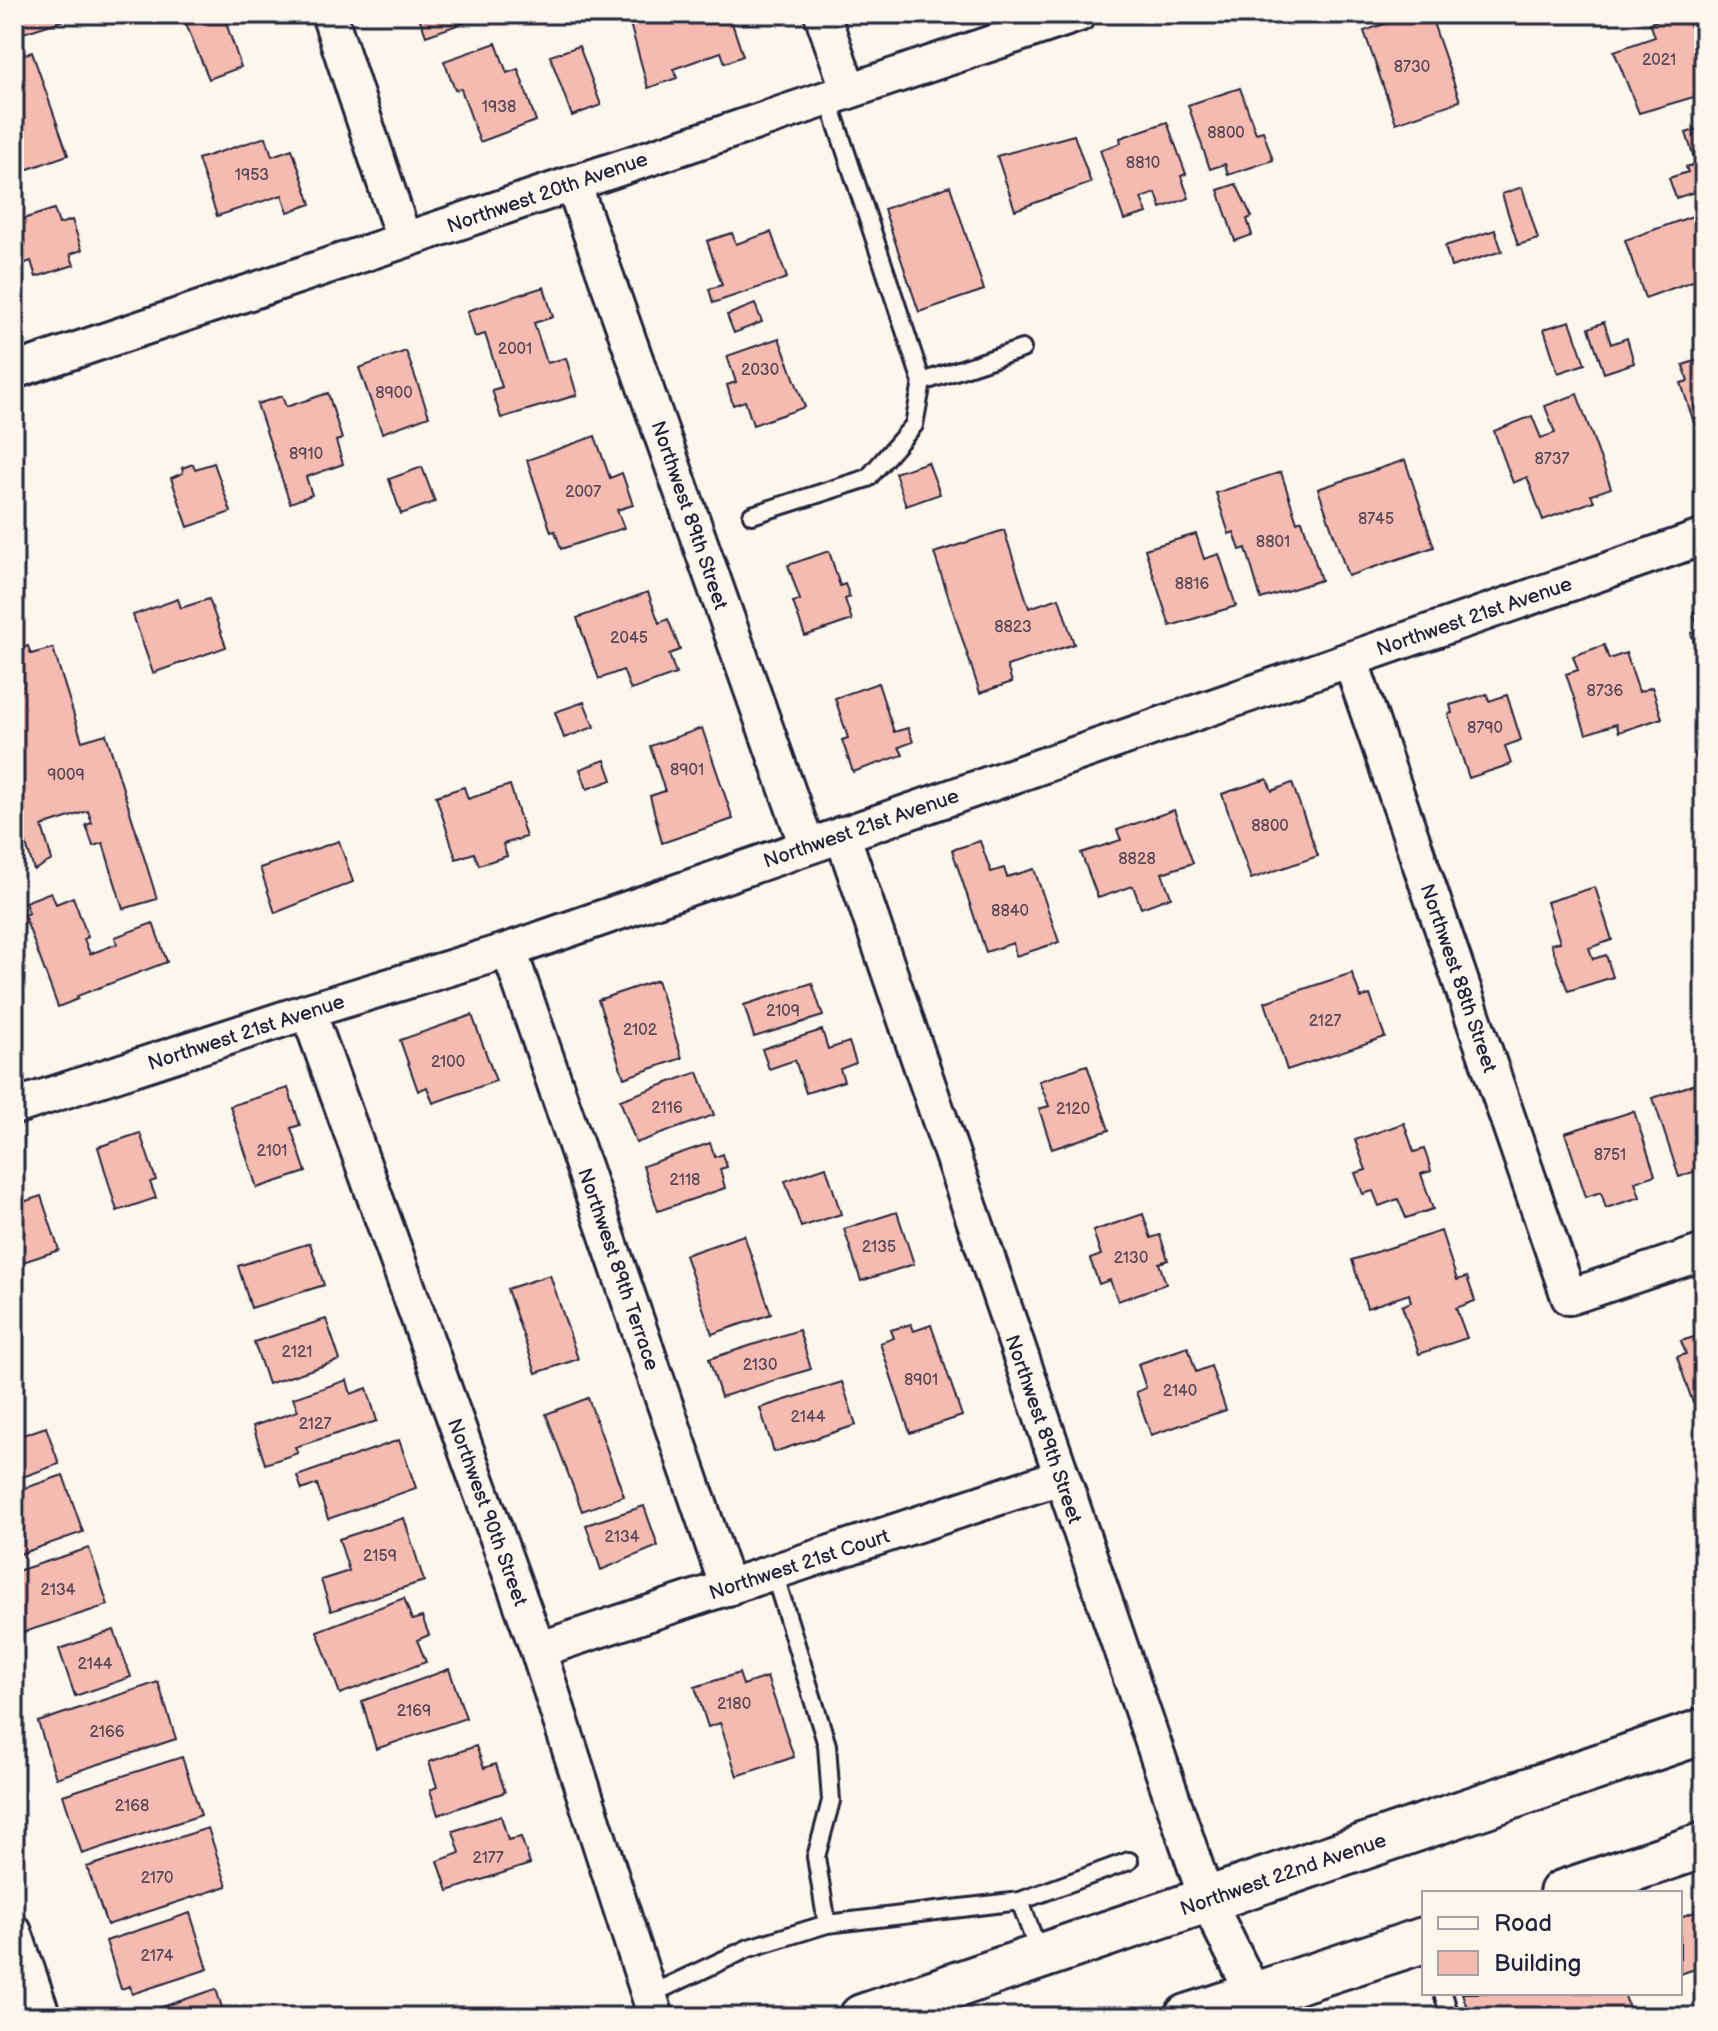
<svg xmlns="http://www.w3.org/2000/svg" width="1718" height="2031" font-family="'Balsamiq Sans',sans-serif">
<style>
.building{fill:#f6bbb0;stroke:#22223b;stroke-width:2}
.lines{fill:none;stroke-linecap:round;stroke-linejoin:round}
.service-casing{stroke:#22223b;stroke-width:22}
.minor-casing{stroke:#22223b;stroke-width:40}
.secondary-casing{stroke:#22223b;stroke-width:50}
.service{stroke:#fbf7ec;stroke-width:16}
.minor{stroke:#fbf7ec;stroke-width:34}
.secondary{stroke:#fbf7ec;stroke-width:44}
.labels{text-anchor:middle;stroke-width:7;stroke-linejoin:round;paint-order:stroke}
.number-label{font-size:16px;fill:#574858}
.street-label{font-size:20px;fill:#22223b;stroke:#fbf7ec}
</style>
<rect width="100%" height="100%" fill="#fbf7ec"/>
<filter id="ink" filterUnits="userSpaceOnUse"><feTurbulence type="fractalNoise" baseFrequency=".0125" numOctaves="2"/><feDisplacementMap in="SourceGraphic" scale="16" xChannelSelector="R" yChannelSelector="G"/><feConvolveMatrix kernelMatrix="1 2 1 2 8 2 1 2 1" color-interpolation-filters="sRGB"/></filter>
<g filter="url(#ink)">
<path class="building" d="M14,14H69L70,18L14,36Z
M214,14H223L241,67L209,79L186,24Z
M418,14H470L472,20L426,36Z
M647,14H729L743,56L725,63L721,52L673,69L677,78L648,88L629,20Z
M1413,14H1430L1460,101L1396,123L1364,31Z
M1677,14H1686L1704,67V94L1639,113L1614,51L1655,37L1650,23Z
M496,43L507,73L518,69L536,121L480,142L461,89L455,90L444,61Z
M579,46L601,105L572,116L550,56Z
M32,52L68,155L14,174V58Z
M1240,88L1256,133L1263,131L1273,160L1228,175L1225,164L1210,169L1188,105Z
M1167,122L1186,174L1181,176L1189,198L1161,208L1156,193L1141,198L1147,213L1124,220L1100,150L1121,143L1120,138Z
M1704,127V189L1676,198L1669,178L1688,172L1686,167L1696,164L1686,133Z
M1074,135L1091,183L1015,210L997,156Z
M266,137L272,156L292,149L311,204L288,212L282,195L217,216L198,159Z
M1236,184L1252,217L1247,219L1252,235L1235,241L1218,190Z
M950,186L984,290L919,312L884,209Z
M1522,187L1538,239L1518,245L1502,194Z
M54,209L59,224L72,220L82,250L70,254L74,265L36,277L31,261L20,265L17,257L14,248L25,245L17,221Z
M1704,212V277L1645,298L1625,240Z
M1495,230L1502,251L1451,267L1445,246Z
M771,232L787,278L713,303L709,289L722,285L707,241L732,233L736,244Z
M544,287L553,317L534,323L547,363L566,358L577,395L501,418L492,390L502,387L485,334L475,337L467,311Z
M755,304L762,322L734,333L727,315Z
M1570,321L1585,364L1558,373L1544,329Z
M1604,322L1611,344L1627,338L1634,363L1604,373L1589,328Z
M779,338L805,407L753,425L745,401L733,405L727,385L736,382L727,356Z
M406,351L429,416L382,433L359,368Z
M1704,358V430L1697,432L1681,383L1688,381L1683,365Z
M328,393L342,439L336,441L343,464L306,477L312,495L290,503L257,404L282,396L286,407Z
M1577,394L1611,488L1591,495L1594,501L1543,520L1527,477L1513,483L1494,431L1532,416L1541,438L1555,433L1545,406Z
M595,436L610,478L622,473L633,505L617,510L624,528L561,549L555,531L551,532L527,460Z
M1405,460L1434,547L1348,576L1318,489Z
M928,462L940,494L906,506L895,473Z
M214,463L231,512L188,527L171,478L183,473L182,468L193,464L195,469Z
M422,467L435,502L401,514L389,479Z
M1281,472L1297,522L1302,520L1321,580L1261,599L1246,548L1240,550L1234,532L1229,534L1216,493Z
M1004,530L1029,608L1059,598L1074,644L1007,666L1012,682L980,693L934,553Z
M1196,534L1204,559L1219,554L1236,606L1170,626L1145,549Z
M829,551L840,586L845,584L850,597L845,599L852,620L805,636L793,602L800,600L788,565Z
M648,592L659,623L668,619L680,650L669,654L676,674L631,690L623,670L599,679L577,618Z
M178,599L181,608L209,599L226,647L153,673L133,615Z
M1704,608V672L1691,633L1699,630L1693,612Z
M1604,645L1609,659L1626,653L1639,692L1652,687L1662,718L1619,732L1616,724L1586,734L1566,674L1578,670L1573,656Z
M28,646L31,654L53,648L82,741L106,734L157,899L123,909L103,843L93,846L86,825L92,823L88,811L42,826L52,860L34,870L14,805V748L18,747L14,734V650Z
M878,683L894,732L908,728L913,742L899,747L903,755L853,772L842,740L848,738L835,698Z
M1487,694L1489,701L1507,695L1521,740L1505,746L1511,764L1469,778L1448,714L1452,713L1450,705Z
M584,702L594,727L564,738L555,712Z
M702,728L733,819L662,843L650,796L665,791L650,746Z
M605,760L612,780L587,789L580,769Z
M1267,779L1272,791L1292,783L1318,856L1251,879L1222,794Z
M510,785L526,837L503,844L507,856L479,865L474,853L456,859L436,796L464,787L468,799Z
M1174,810L1193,863L1162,873L1171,897L1141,908L1133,886L1098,898L1081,853L1121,840L1117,830Z
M339,841L353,882L275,913L260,868Z
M980,841L991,872L1004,868L1007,877L1034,869L1059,942L1016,956L1013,943L986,952L952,850Z
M1595,887L1612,940L1589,948L1593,959L1606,955L1613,977L1568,991L1551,944L1560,942L1547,902Z
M51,892L56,904L73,897L88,937L84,939L90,954L117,944L115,937L153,923L167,962L77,996L78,999L58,1007L24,915L29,913L25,902Z
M1352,973L1361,998L1370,995L1385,1037L1287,1070L1265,1002Z
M657,980L682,1058L624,1078L598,1000Z
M812,983L823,1016L754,1037L744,1005Z
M472,1015L496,1081L433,1103L427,1087L418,1091L400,1040Z
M822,1030L828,1049L849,1042L856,1063L840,1069L844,1081L806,1093L795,1060L769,1069L762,1049Z
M1087,1065L1109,1130L1052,1149L1039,1109L1049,1106L1039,1081Z
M698,1072L714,1115L636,1143L620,1100Z
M1704,1081V1168L1679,1177L1653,1098Z
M288,1088L300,1125L291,1128L306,1172L257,1188L230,1106Z
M1634,1111L1655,1175L1635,1182L1640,1197L1606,1208L1601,1192L1586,1197L1565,1133Z
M1404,1123L1414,1152L1424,1149L1428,1160L1431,1171L1421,1174L1433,1209L1406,1218L1398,1199L1379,1206L1373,1191L1363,1194L1355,1173L1366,1170L1355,1140Z
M140,1133L156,1180L150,1182L156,1198L117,1211L98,1147Z
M710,1143L715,1157L723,1154L727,1167L720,1169L725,1188L658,1211L643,1166Z
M826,1167L841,1214L801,1227L785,1181Z
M41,1196L59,1250L20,1263L14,1245V1205Z
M897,1212L914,1264L861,1281L844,1229Z
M1143,1214L1151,1238L1160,1235L1168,1260L1159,1263L1166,1284L1118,1301L1110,1280L1099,1284L1090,1259L1101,1255L1093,1231Z
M1441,1231L1457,1280L1467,1277L1475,1301L1456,1308L1467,1338L1419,1354L1402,1306L1411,1302L1409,1294L1367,1308L1352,1260Z
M744,1235L771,1314L712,1334L685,1255Z
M310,1243L324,1285L251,1308L238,1266Z
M550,1275L578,1359L536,1373L507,1289Z
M326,1319L340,1360L268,1384L254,1342Z
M911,1324L914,1331L931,1325L962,1416L910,1433L880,1343L894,1338L891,1330Z
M799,1330L811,1369L721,1397L709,1359Z
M1704,1334V1408L1701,1409L1698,1402L1693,1403L1677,1357L1686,1354L1681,1341Z
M1188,1347L1196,1372L1211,1366L1226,1410L1151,1435L1136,1392L1146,1388L1138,1364Z
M347,1380L351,1394L367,1388L377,1421L295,1447L298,1453L265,1464L253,1426L298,1411L293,1398Z
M842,1382L856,1425L774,1452L760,1408Z
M588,1398L624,1496L582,1511L546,1414Z
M46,1427L59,1464L14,1480V1438Z
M399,1440L416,1488L328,1519L317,1484L302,1490L297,1476Z
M63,1475L83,1532L14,1556V1492Z
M644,1506L658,1546L601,1570L586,1525Z
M404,1518L424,1581L331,1611L321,1580L349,1571L339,1539Z
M89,1548L108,1605L15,1635L14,1572Z
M404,1598L412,1620L422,1617L429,1635L417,1640L426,1662L340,1694L317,1631Z
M114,1630L131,1677L75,1696L59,1649Z
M449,1669L466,1718L376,1749L362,1701Z
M739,1673L743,1685L767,1677L794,1757L737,1776L720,1723L708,1727L695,1687Z
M158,1682L176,1739L56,1778L38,1722Z
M476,1746L484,1768L496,1764L505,1792L438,1815L430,1790L437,1787L429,1762Z
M182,1757L201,1815L82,1854L63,1795Z
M501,1816L508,1840L521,1837L530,1864L448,1891L438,1861L460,1853L453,1831Z
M208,1828L227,1886L107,1925L87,1867Z
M1704,1909V1966L1680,1974V1917Z
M190,1913L208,1969L132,1994L130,1986L121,1989L106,1941Z
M216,1989L225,2017H142L141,2014Z
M1462,1993H1624L1632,2017H1470Z"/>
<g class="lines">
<defs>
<path id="service" d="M828,98L922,382L1022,349
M752,515L868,478L914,425L922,382
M774,1573L827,1745L831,1801L816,1857L827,1924
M1020,1901L1129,1861
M1443,1993L1450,2017
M649,1995L749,1948L827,1924L1020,1901L1040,1956"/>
<path id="minor" d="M329,14L404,240
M822,14L849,91
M573,183L807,846
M14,371L1079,14
M1350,659L1569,1297L1704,1252
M842,834L1207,1900L1265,2017
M509,950L728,1588
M308,1011L538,1650L656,2017
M14,1107L308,1011L509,950L1704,537
M538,1650L1060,1477
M14,1932L43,2017"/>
<path id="secondary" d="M1562,1893L1704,1845
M862,2017L1704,1731
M1187,2017L1424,1940"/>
</defs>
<use href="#service" class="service-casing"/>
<use href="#minor" class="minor-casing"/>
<use href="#secondary" class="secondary-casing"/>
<use href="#service" class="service"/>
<use href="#minor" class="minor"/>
<use href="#secondary" class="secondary"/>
</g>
</g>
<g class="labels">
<g class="number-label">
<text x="1659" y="65">2021</text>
<text x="1412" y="72">8730</text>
<text x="499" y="112">1938</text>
<text x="1226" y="138">8800</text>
<text x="1143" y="168">8810</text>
<text x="252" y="180">1953</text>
<text x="515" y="354">2001</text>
<text x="760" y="375">2030</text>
<text x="394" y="398">8900</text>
<text x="306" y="459">8910</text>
<text x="1552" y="464">8737</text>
<text x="583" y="497">2007</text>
<text x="1376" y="524">8745</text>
<text x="1273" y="547">8801</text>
<text x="1192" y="589">8816</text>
<text x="1013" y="632">8823</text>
<text x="629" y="643">2045</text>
<text x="1605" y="696">8736</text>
<text x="1485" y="733">8790</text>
<text x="687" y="775">8901</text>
<text x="66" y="780">9009</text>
<text x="1270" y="831">8800</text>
<text x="1137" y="864">8828</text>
<text x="1010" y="916">8840</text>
<text x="783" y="1016">2109</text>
<text x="1325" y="1026">2127</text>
<text x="640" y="1035">2102</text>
<text x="448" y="1067">2100</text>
<text x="667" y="1113">2116</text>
<text x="1073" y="1114">2120</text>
<text x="272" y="1156">2101</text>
<text x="1610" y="1160">8751</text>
<text x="685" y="1185">2118</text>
<text x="879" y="1252">2135</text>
<text x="1131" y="1263">2130</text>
<text x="297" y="1357">2121</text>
<text x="760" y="1370">2130</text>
<text x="921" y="1385">8901</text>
<text x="1180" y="1396">2140</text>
<text x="808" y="1422">2144</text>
<text x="315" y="1429">2127</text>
<text x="622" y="1542">2134</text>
<text x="380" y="1561">2159</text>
<text x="58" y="1595">2134</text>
<text x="95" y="1669">2144</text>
<text x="734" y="1709">2180</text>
<text x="414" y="1716">2169</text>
<text x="107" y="1737">2166</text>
<text x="132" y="1811">2168</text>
<text x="488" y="1863">2177</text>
<text x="157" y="1883">2170</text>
<text x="157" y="1961">2174</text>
</g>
<g class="street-label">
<text transform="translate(547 192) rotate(-19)" y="7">Northwest 20th Avenue</text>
<text transform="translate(690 515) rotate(71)" y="7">Northwest 89th Street</text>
<text transform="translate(1474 616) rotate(-19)" y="7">Northwest 21st Avenue</text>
<text transform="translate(861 828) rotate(-19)" y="7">Northwest 21st Avenue</text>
<text transform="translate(1459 978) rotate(71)" y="7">Northwest 88th Street</text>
<text transform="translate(246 1032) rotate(-18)" y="7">Northwest 21st Avenue</text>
<text transform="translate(619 1269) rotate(71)" y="7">Northwest 89th Terrace</text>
<text transform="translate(1044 1429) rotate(71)" y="7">Northwest 89th Street</text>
<text transform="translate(488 1512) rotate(70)" y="7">Northwest 90th Street</text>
<text transform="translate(799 1564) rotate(-18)" y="7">Northwest 21st Court</text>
<text transform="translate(1283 1874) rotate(-19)" y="7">Northwest 22nd Avenue</text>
</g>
</g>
<rect width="1718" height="2031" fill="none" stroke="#fbf7ec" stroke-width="48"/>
<rect x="24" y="24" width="1670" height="1983" fill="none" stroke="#22223b" stroke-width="3" filter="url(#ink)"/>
<rect x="1422" y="1891" width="260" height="104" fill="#fbf7ec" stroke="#a4a2a5" stroke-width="2"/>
<rect x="1438" y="1917" width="40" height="12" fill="#fbf7ec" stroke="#a4a2a5" stroke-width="2"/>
<text x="1494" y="1931" font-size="24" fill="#22223b">Road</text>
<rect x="1438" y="1951" width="40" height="24" fill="#f6bbb0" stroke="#a4a2a5" stroke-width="2"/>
<text x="1494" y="1971" font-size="24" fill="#22223b">Building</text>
</svg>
